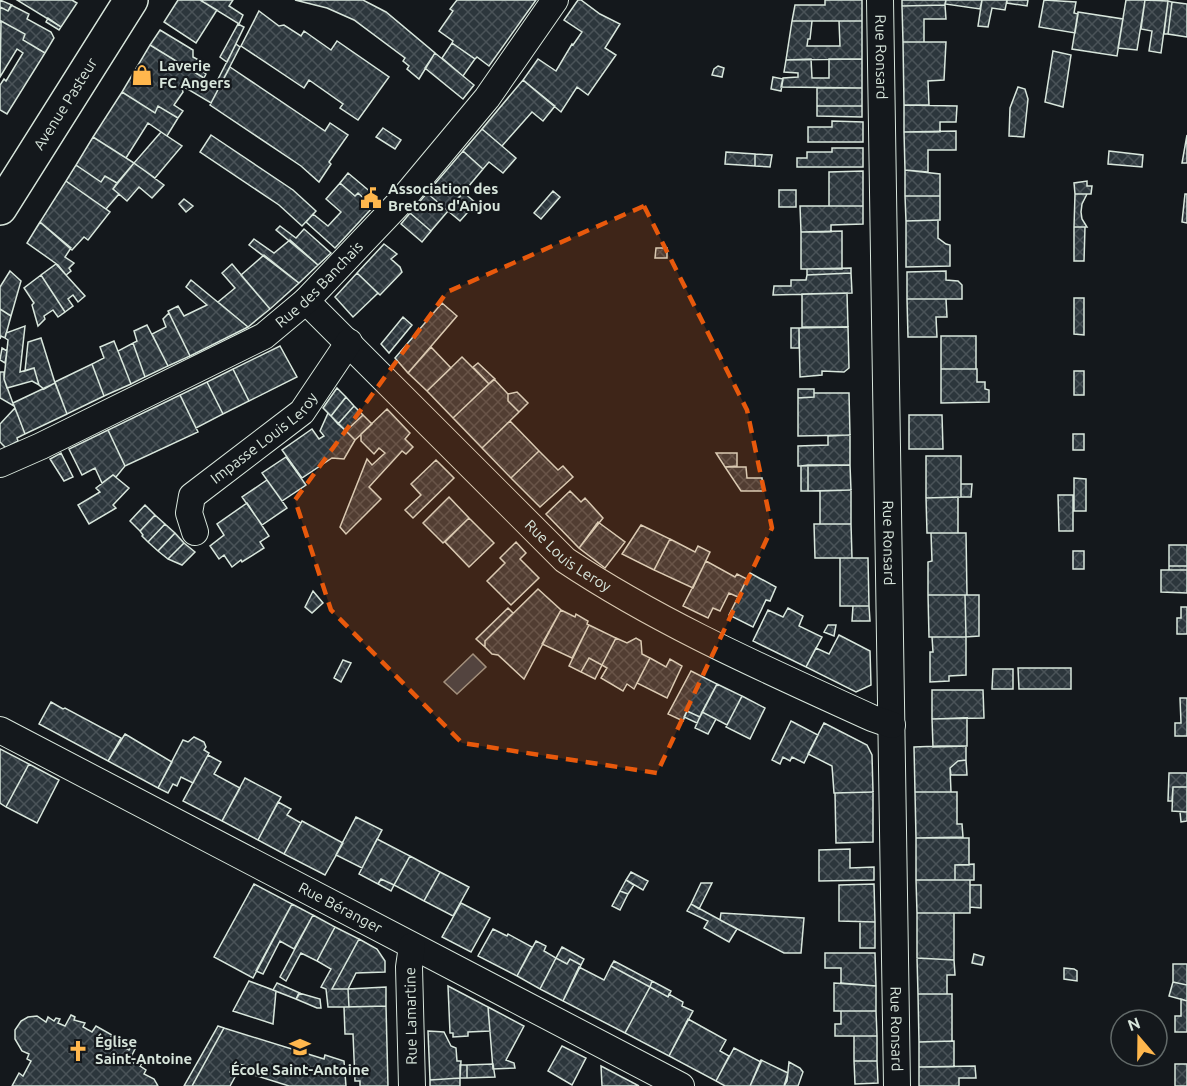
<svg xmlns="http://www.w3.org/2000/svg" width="1187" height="1086" font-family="Ubuntu,sans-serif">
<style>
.water{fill:#2f3f4d;stroke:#939e99;stroke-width:1.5}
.building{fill:url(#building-cross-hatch);stroke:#d8e6dc;stroke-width:1.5}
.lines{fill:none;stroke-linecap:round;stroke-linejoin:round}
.street-casing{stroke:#d8e6dc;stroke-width:28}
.secondary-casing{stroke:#d8e6dc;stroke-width:36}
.street{stroke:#14181c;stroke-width:26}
.secondary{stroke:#14181c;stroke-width:33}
.marked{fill:#e8590c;fill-opacity:0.2;stroke:#e8590c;stroke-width:4.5;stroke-dasharray:12 8;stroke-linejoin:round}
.labels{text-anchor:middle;stroke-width:4.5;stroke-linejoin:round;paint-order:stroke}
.street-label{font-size:15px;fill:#d8e6dc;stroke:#14181c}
.poi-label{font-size:15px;font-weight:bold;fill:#d8e6dc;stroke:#14181c;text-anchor:start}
</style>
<defs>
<pattern id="building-cross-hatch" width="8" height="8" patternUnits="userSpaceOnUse" patternTransform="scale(1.5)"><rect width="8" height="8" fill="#2c363c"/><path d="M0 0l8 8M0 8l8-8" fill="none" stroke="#4a5358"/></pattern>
</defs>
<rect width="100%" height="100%" fill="#14181c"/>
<path class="water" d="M473,654L486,667L457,694L444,682Z"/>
<path class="building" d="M0,0L12,5L8,11L0,7Z
M17,0H72L77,3L61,27Z
M178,0H200L217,10L196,43L164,22Z
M200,0H233L229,6L243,15L239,24Z
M295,0H363L386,12L435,53L419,79L407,69L409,66L403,61L405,58L354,20L327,8Z
M457,0H536L489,66L477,57L475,59L452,43L453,41L439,31L453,11L450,9Z
M578,0H581L600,14L620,24L605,48L616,55L588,95L577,87L561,112L523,80L538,59L556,71L572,44L573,45L582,32L564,20Z
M825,0H862V21H792L795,5H825Z
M902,0H946L945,5L902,6Z
M946,0H982L980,9L945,4Z
M982,0H1007L1005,10L992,8L988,27L978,26Z
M1007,0H1028L1027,6L1007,3Z
M1044,0L1076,2L1074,13L1078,14L1075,33L1039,27Z
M1126,0H1145L1137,50L1118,48Z
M1145,0L1168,1L1161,53L1149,51L1152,31L1141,29Z
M1168,1L1172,2L1168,34H1164Z
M1172,2L1187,4V37L1168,34Z
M11,5L29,14L27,19L51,32L54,38L45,53L23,40L25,34L1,21L0,23V7L8,11Z
M945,5L946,19H924V42H903L902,6Z
M259,11L279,26L284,25L301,36L304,31L331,50L337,41L389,77L358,120L340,108L343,104L309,80L304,88L241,46Z
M1078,12L1123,19L1117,56L1072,49Z
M48,18L61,27L59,30L46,22Z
M1,21L25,34L23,40L45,53L7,114L0,110V85L4,79L6,81L23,53L17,49L0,77Z
M792,21H812L810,39H808L807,46H840L839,21H862V59L786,60Z
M238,24L244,27L227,62L220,57Z
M160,30L193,50V57L206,64L202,71L206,74L204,78L150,45Z
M903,42H946L944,80L928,81L929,105H904Z
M452,43L475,59L463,76L442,58Z
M236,44L240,47L211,103L181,85L183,92L174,105L183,111L178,118L158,106L155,113L122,92L150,45L215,85Z
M1053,51L1071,55L1063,107L1045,102Z
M435,53L474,85L463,99L425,68Z
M811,59L812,78H829V59H862V88L781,87L783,78L798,77V73L784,72L786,60Z
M718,66L724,68L722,77L712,75L714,69Z
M230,67L325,131L330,123L348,135L329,162L331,164L319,182L301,166L210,105Z
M773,77L783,79L781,91L771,89Z
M523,80L555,106L543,121L532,112L502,146L482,129Z
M1018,87L1025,89L1028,99L1024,137L1009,136L1010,108Z
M817,88H862V106H817Z
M122,92L155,113L158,106L178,118L167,136L148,123L126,158L93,137Z
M904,105L957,106L956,122H940V132H904Z
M817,106H862V117L817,116Z
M832,121L863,122V142H808V127H832Z
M383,128L401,140L395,149L376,137Z
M482,129L516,158L503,173L489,162L483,169L463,151Z
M956,131V150H928V172L905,170L904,132Z
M161,132L182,146L155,178L134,163Z
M211,135L293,190L316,211L302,226L279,205L200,152Z
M1187,135V163H1182Z
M93,137L134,163L117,183L105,176L101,182L76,165Z
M832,148H863V167H797V158H807V152H832Z
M463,151L483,169L448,211L427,193Z
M1109,151L1143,155L1142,167L1108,164Z
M726,152L755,154V166L725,164Z
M755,154L772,155L770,167L755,166Z
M134,163L164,185L152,198L139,187L127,201L113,189Z
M76,165L101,182L105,176L117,183L113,189L119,194L106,209L66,181Z
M905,170L940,174V196H905Z
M863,171V206H829V172Z
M348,173L379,199L373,207L358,193L355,196L340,183Z
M66,181L110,212L88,240L84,237L72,250L40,222Z
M1087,181V186H1092L1091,194H1075L1074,183Z
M340,183L355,196L358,193L373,207L335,248L306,222L313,214L328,226L341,212L326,199Z
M779,190H796V207H779Z
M553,191L560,197L541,219L534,213Z
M463,192L476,203L460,221L448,211Z
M427,193L448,211L431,231L410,213Z
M1075,194H1087L1082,204L1081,212L1082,219L1087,227H1074Z
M1185,194H1187V223L1182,222Z
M905,196H940V220L906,221Z
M184,199L193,206L186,212L179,204Z
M800,206H863V224L831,225V232H801Z
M410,213L431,231L422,242L401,224Z
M938,220V238L946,244L950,245V266L906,267V221Z
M40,222L71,248L65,257L74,263L69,268L71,271L66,275L58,265L27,243Z
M280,226L296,238L304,229L331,253L318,265L276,230Z
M1074,227H1085L1084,261H1074Z
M842,231V269H801V232Z
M254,239L274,253L290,240L318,265L299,283L249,245Z
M384,244L397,254L391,259L400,267L402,272L380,295L357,273Z
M656,248H667V258H655Z
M264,255L299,283L270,309L241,275Z
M56,264L85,296L78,302L73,295L68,299L73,306L65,312L41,275Z
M232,264L270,309L248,327L218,302L235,288L222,273Z
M851,268V273L807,275V269Z
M10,271L21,281L11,316L0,309V287Z
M946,271V280L958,281L962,285V299H907V272Z
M357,273L378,293L353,317L335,297Z
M851,273L852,293L773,295L774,286H791V280H806L807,275Z
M41,275L65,312L58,317L53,310L44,316L45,319L38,326L32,305L34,303L24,288Z
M191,280L248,327L190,356L168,311L178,306L184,316L207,305L186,287Z
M847,293L848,327H802V294Z
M1074,298H1084V335L1074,334Z
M907,299H946L947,317H936L937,337H908Z
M442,303L457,316L408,373L395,358Z
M0,309L11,316L5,338L1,336L0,339Z
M169,313L190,356L168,366L152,334L166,327L163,319Z
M403,317L412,325L389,353L381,344Z
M147,325L168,366L145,377L133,343L137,341L134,331Z
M25,326L20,372L34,368L39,385L32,381L7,388L4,379L8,340L5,338L6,333Z
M848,327L849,368L844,372L822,371V375L800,377L799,328Z
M791,328H799V348H791Z
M941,336H976V369H941Z
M41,338L55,383L44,389L39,385L34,368L25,371L28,342Z
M114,341L131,384L104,396L92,364L104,358L100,347Z
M133,343L145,377L131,384L118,351Z
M280,346L297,377L249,401L233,369Z
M431,347L451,368L427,391L408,373Z
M2,348L7,351L5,363L0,360Z
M462,357L489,384L453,418L427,391Z
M478,363L495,379L489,384L473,367Z
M92,364L104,396L67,414L55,382Z
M233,369L249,401L223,414L207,382Z
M941,369H977V382H985V389L989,390V402L941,403Z
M1074,371H1084V395H1074Z
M0,372H4V379L14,406L0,398Z
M494,379L508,394V401L519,412L482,448L453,418Z
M207,382L223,414L196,428L180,395Z
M55,383L67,414L25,434L13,403Z
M337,388L346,397L331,416L323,408Z
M798,389H814V397L798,398Z
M517,392L528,403L519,412L508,401V394Z
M814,393H849L850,435L798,436V398L814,397Z
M180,395L198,432L125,466L108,430Z
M346,397L354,406L338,424L331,416Z
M354,406L363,415L346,431L338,424Z
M15,408L25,434L17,438L18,441L6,448L0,442V424Z
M387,409L410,433L405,439L413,447L406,454L402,451L369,487L381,499L346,534L340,527L367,459L372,465L385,453L379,448L374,454L361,441V434Z
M328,413L355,440L344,459L332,458L302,478L282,450L312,429L319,439L324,436L320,431Z
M363,415L372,424L355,440L346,431Z
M909,415H942L943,449H909Z
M510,421L539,451L511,478L482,448Z
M108,430L125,466L116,477L113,475L102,483L95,468L82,475L69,449Z
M1073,434H1084V450H1073Z
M850,435V465L798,466V446L828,445V436Z
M539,451L558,470L563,466L573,477L540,507L511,478Z
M61,453L73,477L64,481L50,459Z
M716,453H737V466L725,467Z
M926,456H961V497L926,498Z
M286,457L306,485L282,501L262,473Z
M436,460L454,478L413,518L405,510L421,495L411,484Z
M808,465V491H801V466Z
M808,465H850L851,490L808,491Z
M725,467H746L747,478H762L763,491H741Z
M113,475L129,488L113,505L116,508L89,524L78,505L100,492L96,488Z
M1074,478L1086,479V511H1074Z
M267,480L287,508L262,525L242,497Z
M961,484H972L971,497H961Z
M851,490V524H820V491Z
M570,491L581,502L585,498L603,518L579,548L546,514Z
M1058,495H1073V531H1059Z
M449,497L469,518L443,543L423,523Z
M958,497V533H927L926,498Z
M247,503L269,536L260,542L264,548L242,562L241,560L232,567L224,555L219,559L210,546L224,535L217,524Z
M145,505L155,515L140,531L130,521Z
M155,515L165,524L148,542L142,536L143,535L140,531Z
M469,518L494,543L469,567L445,542Z
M598,522L625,542L605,568L579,548Z
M165,524L175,533L158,551L148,542Z
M814,524H851L852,558H815Z
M641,525L670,539L654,570L622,554Z
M175,533L184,543L168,559L158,551Z
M931,533H966L967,595H928V562L932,561Z
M670,539L695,552L698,546L710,552L693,588L654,570Z
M516,542L526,553L520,559L539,578L511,605L487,581L505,563L500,558Z
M184,543L195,552L182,565L168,559Z
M1169,545H1187V566H1169Z
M1073,551H1084V569H1073Z
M840,558H868L869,606H840Z
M706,561L735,577L737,574L747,579L738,597L729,593L720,611L713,608L708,618L683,606Z
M1169,566H1187V570H1169Z
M1161,570H1187V593L1161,592Z
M750,573L776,587L770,601L766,600L753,627L729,615Z
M538,589L561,610L524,679L498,655L492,654L485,647V641Z
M313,591L323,603L312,613L305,607Z
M928,595H965L966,637H929Z
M965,595H979V636L966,637Z
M853,606H869L870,621H852Z
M1181,607H1187V634H1177V618H1181Z
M508,608L513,613L485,641V647L476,639Z
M788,608L803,616L799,626L822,637L806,667L753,641L768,610L783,617Z
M561,610L575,617L576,614L588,621L587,624L589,625L572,658L542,644Z
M589,625L616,638L602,665L589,658L581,672L569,666Z
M828,625H836L834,636L824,632Z
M839,635L870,651L871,685L856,692L806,667L816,648L829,654Z
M932,637H966V675L949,676V681L930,682V652H933Z
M616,638L627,643L636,638L641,641L642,654L650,658L634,689L627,684L623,691L601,678L607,668L602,665Z
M589,658L602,665L595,679L581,672Z
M650,658L666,667L670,659L682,666L667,698L637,683Z
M343,660L351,663L341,682L334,678Z
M1018,668H1071V689H1019Z
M993,669H1013V689H992Z
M691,671L717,684L700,717L687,711L683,721L668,714Z
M717,684L742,696L727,725L702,712Z
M932,690H983L984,718L932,719Z
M742,696L765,708L750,739L726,727Z
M1180,698H1187V736H1175V723H1181Z
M51,702L63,709L65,708L121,738L108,761L39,724Z
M687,711L700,717L697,723L684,717Z
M702,712L716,719L708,734L695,728Z
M967,718V746L933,747L932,719Z
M791,721L818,735L804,763L792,757L790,761L783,757L780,764L772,760Z
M824,723L867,745L872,755L873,792L834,793L832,766L808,754Z
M125,734L172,762L158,788L108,761Z
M194,737L204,742L206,747L204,750L209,753L193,783L181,777L177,786L173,784L168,793L158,788L183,740L188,742Z
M940,746H966V760L958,761L950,768L951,792H915L914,747Z
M0,749L29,764L6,807L0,803Z
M208,755L221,762L214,774L240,788L222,821L183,801Z
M966,760L967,775H951L950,768L958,761Z
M29,764L59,780L37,823L6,807Z
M1169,773H1187V787H1173L1172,801H1168Z
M245,778L281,797L258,840L222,821Z
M1173,787H1187V812L1172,811Z
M873,792V842L836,843L835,793Z
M915,792H957V824H962L963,837L916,838Z
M278,802L291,809L287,815L301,823L284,854L258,840Z
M1180,812H1187V821L1181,822Z
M356,817L382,830L362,868L336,855Z
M302,821L343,843L325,875L284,854Z
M916,838H969V865H955V880H916Z
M377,839L410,856L394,885L381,879L378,884L359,874Z
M850,849V868L874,867V880L819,881V850Z
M410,856L440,872L424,901L394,885Z
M974,864V880H955V865Z
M440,872L469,887L453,916L424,901Z
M631,872L648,881L643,890L626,880Z
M381,879L394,885L391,891L378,884Z
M626,880L634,885L628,894L620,891Z
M916,880H970V913H917Z
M701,883H712L699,909L691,904Z
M254,884L292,904L253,978L214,957Z
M874,884L875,922L839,921V885Z
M970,885H981V908L970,907Z
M620,891L628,894L620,910L612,906Z
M461,903L490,918L471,952L442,937Z
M292,904L313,915L294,949L280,941L263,974L256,971Z
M691,904L737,929L729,942L704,928L708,921L687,911Z
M721,913L804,918L801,953H784L720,920Z
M917,913H954V960L917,958Z
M313,915L335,927L317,961L301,953L286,981L280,977Z
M860,922H875V948H860Z
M335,927L359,939L332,989H348L349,1007H328L326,989L321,987L331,969L317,961Z
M493,929L507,936L508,934L532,947L517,976L478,956Z
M359,939L377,949L385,961V972L356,973L348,989H332Z
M536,941L546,946L544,951L556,958L540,989L517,976Z
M562,947L584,959L581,965L570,959L567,964L556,958Z
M825,953H875L876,986L841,983V968H825Z
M974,954L984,957L982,965L972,963Z
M556,958L567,964L570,959L581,965L563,1001L540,989Z
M917,958L954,960L955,975H947V994H918Z
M614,961L652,981L650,987L611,966Z
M1173,964H1187V985L1173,982Z
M611,966L650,987L625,1033L563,1001L579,967L604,980Z
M1064,968L1074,969L1077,971V981L1064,979Z
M249,981L276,991L273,1024L233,1011Z
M652,981L671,991L668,997L650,987Z
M1173,982L1187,985V1001L1169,996Z
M277,983L300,993L296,999L273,990Z
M834,983L876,986V1011H834Z
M448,986L488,1007L490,1031L468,1032V1036L453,1037V1033H450Z
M386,987V1006L349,1007L348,989Z
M650,987L668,997L669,994L683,1002L682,1006L693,1011L669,1056L625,1033Z
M299,993L320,999L321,1008H317L296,999Z
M918,994H952V1041L919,1042Z
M1181,999L1187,1001V1032H1175V1016H1181Z
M386,1006L388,1086H360V1081H355L353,1034H345L344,1007Z
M488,1007L524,1026L506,1060L514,1063L515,1068L493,1069Z
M841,1011H876L877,1036H835V1024H841Z
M71,1015L75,1017L74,1020L85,1023L83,1027L92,1032L96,1026L112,1035L109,1041L118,1046L121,1041L123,1043L122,1046L129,1050L131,1047L135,1049L129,1061L136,1064L138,1061L142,1063L140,1066L146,1070L144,1074L154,1079L158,1086H12L19,1073L23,1076L31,1061L27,1059L29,1054L22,1051L15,1039V1030L21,1021L28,1017L37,1016L46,1022L48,1017L54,1021L56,1018L60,1019L58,1023L65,1026Z
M688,1019L726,1040L720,1051L729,1056L716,1081L669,1056Z
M218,1026L224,1028L192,1086H184Z
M224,1028L324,1059L325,1055L344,1061L346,1086H289L254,1075L257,1069L235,1063L230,1072L236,1075L230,1086H192Z
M428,1031L444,1032L451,1046L456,1048L457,1061H461L460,1078L430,1080Z
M854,1036H877V1061H854Z
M954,1041V1067H919V1042Z
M562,1046L586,1058L572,1085L548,1071Z
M734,1048L761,1062L750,1086H725L716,1081Z
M761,1060L788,1073L784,1086H750Z
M854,1061H877L878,1083L855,1084Z
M789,1062L800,1068L803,1072L798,1086H784L787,1081Z
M493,1064L495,1077L467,1078V1065Z
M1175,1064H1187V1086H1175Z
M460,1065H467V1078H460Z
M601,1066L639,1086H602Z
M975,1066L976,1078H959V1086H919V1067Z
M460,1078V1086H430V1080Z"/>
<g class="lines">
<defs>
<g id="street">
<path id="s1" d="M880,0L897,1086"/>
<path id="s2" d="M306,301L565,560C661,624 767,670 872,718L892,725"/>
<path id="s3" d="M0,464L41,446L264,336L306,301L402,200L487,98L555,0"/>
<path id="s4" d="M195,532L189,513L192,496L302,412L349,342"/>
<path id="s5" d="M0,730L681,1086"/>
<path d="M412,1086L409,967L412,946"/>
</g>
<g id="secondary">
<path id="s6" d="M0,208L131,0"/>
</g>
</defs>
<use href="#street" class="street-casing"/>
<use href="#secondary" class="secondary-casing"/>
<use href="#street" class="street"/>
<use href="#secondary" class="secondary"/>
</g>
<path class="marked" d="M644,206L747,410L772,528L657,773L462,743L331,610L295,500L447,292Z"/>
<defs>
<symbol id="shop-bare" viewBox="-9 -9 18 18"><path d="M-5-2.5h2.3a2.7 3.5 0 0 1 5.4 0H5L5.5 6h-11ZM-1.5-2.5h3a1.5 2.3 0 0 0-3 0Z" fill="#ffb74d" stroke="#14181c" stroke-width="2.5" paint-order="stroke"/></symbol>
<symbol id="civic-bare" viewBox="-9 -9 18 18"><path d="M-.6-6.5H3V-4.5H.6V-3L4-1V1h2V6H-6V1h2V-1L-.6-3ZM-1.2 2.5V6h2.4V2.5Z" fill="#ffb74d" stroke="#14181c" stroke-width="2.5" paint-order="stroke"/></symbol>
<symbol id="school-bare" viewBox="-9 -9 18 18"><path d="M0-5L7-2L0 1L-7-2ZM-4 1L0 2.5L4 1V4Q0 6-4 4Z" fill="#ffb74d" stroke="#14181c" stroke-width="2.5" paint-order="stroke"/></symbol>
<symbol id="church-bare" viewBox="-9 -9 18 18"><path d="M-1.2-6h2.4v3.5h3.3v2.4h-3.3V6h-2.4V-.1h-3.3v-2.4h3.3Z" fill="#ffb74d" stroke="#14181c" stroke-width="2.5" paint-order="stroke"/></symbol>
</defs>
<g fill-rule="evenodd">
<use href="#shop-bare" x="127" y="60" width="30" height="30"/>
<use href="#civic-bare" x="356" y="183" width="30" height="30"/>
<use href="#school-bare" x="285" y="1032" width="30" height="30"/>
<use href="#church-bare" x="63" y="1036" width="30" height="30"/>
</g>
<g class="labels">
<g class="street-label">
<text dy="5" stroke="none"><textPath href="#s1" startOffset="57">Rue Ronsard</textPath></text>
<text dy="5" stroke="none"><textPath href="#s6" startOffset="123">Avenue Pasteur</textPath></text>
<text dy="5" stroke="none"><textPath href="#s3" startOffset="369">Rue des Banchais</textPath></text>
<text dy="5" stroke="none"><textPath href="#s4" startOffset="130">Impasse Louis Leroy</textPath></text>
<text dy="5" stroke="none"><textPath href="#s1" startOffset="543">Rue Ronsard</textPath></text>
<text dy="5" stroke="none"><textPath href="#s2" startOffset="366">Rue Louis Leroy</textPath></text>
<text dy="5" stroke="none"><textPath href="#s5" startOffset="384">Rue Béranger</textPath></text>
<text transform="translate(411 1016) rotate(-91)" y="5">Rue Lamartine</text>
<text dy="5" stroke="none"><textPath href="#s1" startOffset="1029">Rue Ronsard</textPath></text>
</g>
<g class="poi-label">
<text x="159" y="71">Laverie<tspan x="159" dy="17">FC Angers</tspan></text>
<text x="388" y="194">Association des<tspan x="388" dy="17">Bretons d'Anjou</tspan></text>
<text x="95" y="1047">Église<tspan x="95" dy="17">Saint-Antoine</tspan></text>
<text x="300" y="1075" text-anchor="middle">École Saint-Antoine</text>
</g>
</g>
<g transform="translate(1139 1038) rotate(340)"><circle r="28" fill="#14181c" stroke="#626a69" stroke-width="1.5"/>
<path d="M0-4.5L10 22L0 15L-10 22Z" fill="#ffb74d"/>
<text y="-9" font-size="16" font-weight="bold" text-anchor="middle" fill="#d8e6dc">N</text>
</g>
</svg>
